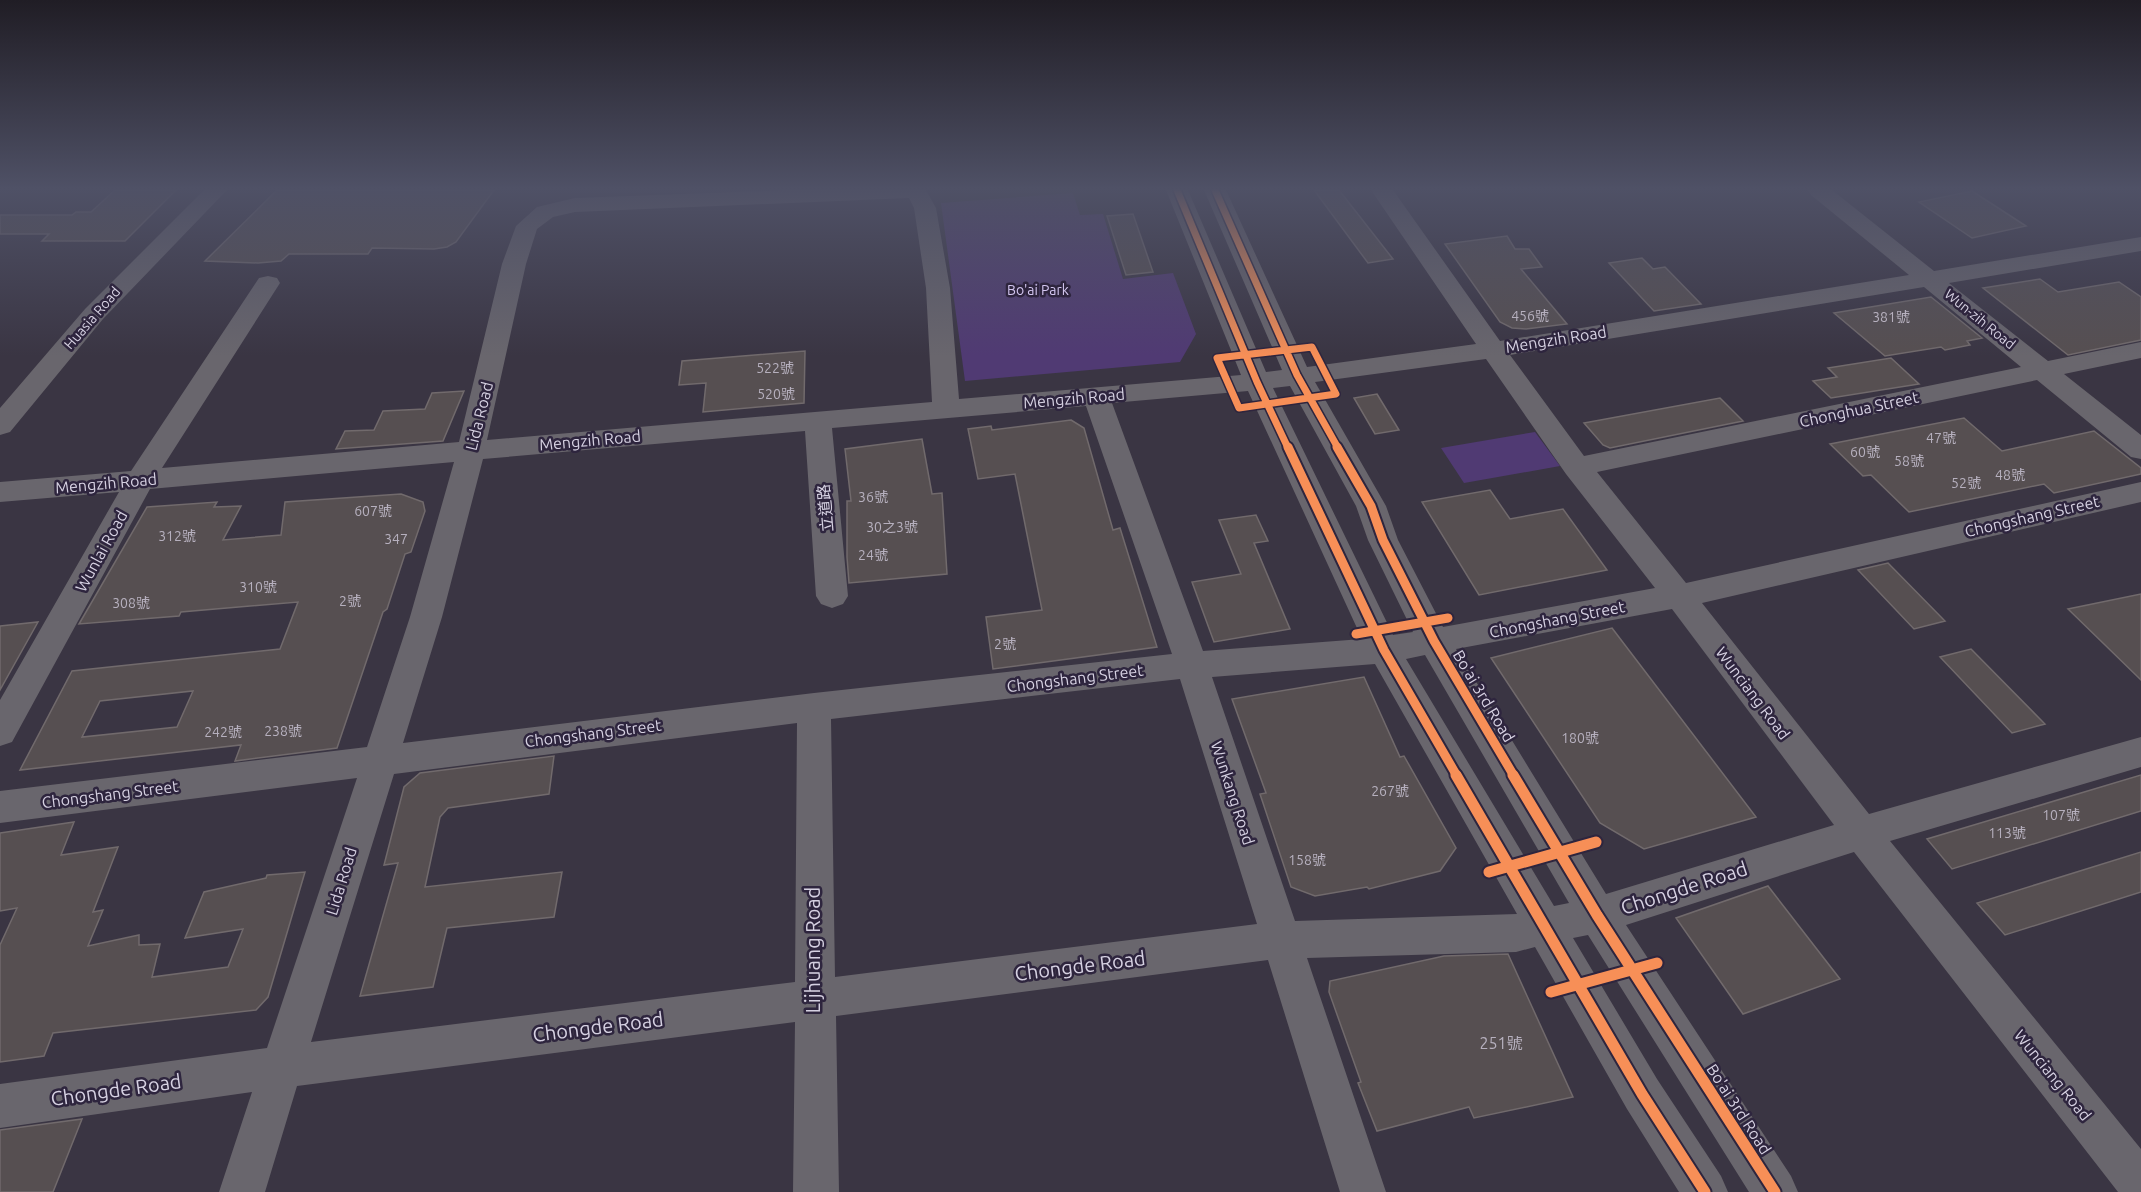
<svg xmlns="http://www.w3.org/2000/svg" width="2141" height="1192" font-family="Ubuntu,'Noto Sans TC',sans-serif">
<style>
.green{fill:#503a73}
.building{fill:#564f51;stroke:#716a6c;stroke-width:1.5;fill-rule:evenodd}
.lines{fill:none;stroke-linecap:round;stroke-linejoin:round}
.minor{fill:#69666d;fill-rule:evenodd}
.cycleway-far2-casing{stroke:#2e253e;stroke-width:10}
.cycleway-far1-casing{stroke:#2e253e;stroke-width:13}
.cycleway-casing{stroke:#2e253e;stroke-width:15}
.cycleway-far2{stroke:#f78f57;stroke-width:7}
.cycleway-far1{stroke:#f78f57;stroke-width:9}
.cycleway{stroke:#f78f57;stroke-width:11}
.labels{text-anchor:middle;stroke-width:5;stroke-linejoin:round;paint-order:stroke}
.far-park-label{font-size:14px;fill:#d3c6f0;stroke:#2e253e}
.number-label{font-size:14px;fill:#b6b0be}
.far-street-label{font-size:14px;fill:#d6d1e2;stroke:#2e253e}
.street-label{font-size:16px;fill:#d6d1e2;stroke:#2e253e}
.near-number-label{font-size:16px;fill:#b6b0be}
.near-street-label{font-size:20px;fill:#d6d1e2;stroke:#2e253e}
</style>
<rect width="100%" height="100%" fill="#3a3543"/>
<path class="green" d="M1073,193L1080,215L1103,214L1123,279L1173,273L1196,334L1180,362L965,381L941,203Z
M1535,432L1560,466L1464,483L1441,448Z"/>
<path class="building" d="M115,190H176L125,241H42L49,234H0V215H72L76,212H91Z
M277,190H494L456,242L447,247L434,249L372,248L368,254H289L281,261L258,263L205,261Z
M1314,190H1339L1393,259L1368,263Z
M1972,191L2026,226L1972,238L1919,202Z
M1133,214L1153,272L1126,275L1107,216Z
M1507,236L1515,249H1529L1542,267L1521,269L1567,324L1526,329L1512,328L1500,322L1445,244Z
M1642,258L1653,269L1665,267L1701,304L1654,311L1609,263Z
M2040,279L2058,292L2119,282L2141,297V340L2068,355L1983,288Z
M1931,297L1982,338L1967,341L1970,345L1945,350L1941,347L1885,356L1834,313Z
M805,351L804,403L703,412L706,383L679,385L682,361Z
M1891,358L1919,384L1831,398L1813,381L1837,377L1828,368Z
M464,391L443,441L336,449L345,431L374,430L383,411L425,409L432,393Z
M1377,394L1399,430L1375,434L1354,398Z
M1720,398L1743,421L1610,448L1603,445L1584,423Z
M1964,418L2002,451L2094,431L2141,468V474L2054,493L2044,484L1909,512L1871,475L1863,476L1830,444Z
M1071,420L1084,428L1113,530L1120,528L1157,647L993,669L986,617L1042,610L1015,474L978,479L968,429L991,426L992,430Z
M922,439L932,494L942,493L947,574L849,583L847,557V501H851L845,449Z
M1490,490L1510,519L1563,509L1607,570L1479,595L1422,502Z
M401,494L423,502L425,511L411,552L405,554L387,609L383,612L337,748L235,761L241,745L20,770L72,671L280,649L298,602L181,612L179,616L79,624L147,507L217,502L214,507L241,506L223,540L281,535L285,502ZM193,691L177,727L82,737L100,701Z
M1256,515L1268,541L1254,543L1290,629L1214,642L1192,582L1241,574L1219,520Z
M1888,563L1945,621L1914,629L1858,570Z
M2141,594V680L2068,609Z
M38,622L0,690V626Z
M1612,628L1756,817L1644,849L1600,823L1491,658Z
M1971,649L2045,724L2012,733L1940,657Z
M1364,677L1400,757L1404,756L1456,848L1440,871L1369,889L1367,887L1315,896L1291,887L1260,794L1266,793L1232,699Z
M554,756L549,794L448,808L440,817L425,887L562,872L554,917L447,928L433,987L360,996L398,863L384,865L404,787L420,773Z
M2141,775V811L1952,869L1927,839Z
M74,822L61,855L118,847L93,912L103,910L88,946L139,935V945L160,944L152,977L228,967L243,929L185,938L204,892L266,878L267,875L305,872L268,997L256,1010L53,1033L44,1056L0,1062V945L17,908L0,911V833Z
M2141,852V892L2005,935L1977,903Z
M1768,886L1840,979L1743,1014L1676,918Z
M1508,954L1573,1097L1474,1118L1469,1107L1377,1131L1358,1083L1361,1082L1329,992L1330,981L1444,956Z
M82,1119L53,1192H0V1130Z"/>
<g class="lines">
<path class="minor" d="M204,190H227L103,319L10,432L0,435V408L85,309Z
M789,190H926L936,208L950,288L959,399L1241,375L1166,190H1188L1266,372L1282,370L1204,190H1226L1307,367L1476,344L1371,190H1393L1500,341L1909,275L1811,195L1808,190H1832L1934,271L2141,237V251L1949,283L2048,361L2141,342V358L2064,374L2141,435V459L2131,457L2037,380L1597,472L1686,583L2141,482V502L1702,603L1869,814L2141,737V767L1890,841L2141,1149V1192H2118L1854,852L1626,925L1791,1176L1798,1192H1749L1588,935L1573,938L1657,1079L1721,1176L1728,1192H1679L1627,1109L1535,947L1516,952L1307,958L1386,1192H1340L1268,960L836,1016L839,1192H793L795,1022L297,1086L265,1192H219L252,1092L0,1128V1084L267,1048L357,778L0,823V791L367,747L410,617L454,462L150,489L12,742L0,746V700L119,492L0,502V482L131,471L259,278L268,276L277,278L280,283L162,468L459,442L502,264L516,226L537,207L575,198ZM909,198L914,208L926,288L932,402L487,440L526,264L537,229L553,217L575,212ZM1924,287L2021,367L1584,456L1510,355ZM1486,359L1566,474L1655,588L1443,627L1398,540L1386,506L1315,382ZM1290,386L1356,506L1368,540L1413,632L1393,635L1273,388ZM1248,391L1362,639L1203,651L1112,403ZM1086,406L1172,654L814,693L403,743L442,617L483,459L805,431L816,596L821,604L832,608L843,604L848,596L832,428ZM1672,609L1834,825L1606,894L1456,649ZM1425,655L1569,903L1554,906L1406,659ZM1375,664L1517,914L1295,921L1212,677ZM1180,679L1257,924L835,977L831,719ZM797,723L795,982L311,1042L394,774Z"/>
<defs>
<path id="cycleway-far2" d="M1177,190L1257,382L1288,448
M1215,190L1297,375L1338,448
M1312,347L1336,394L1239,408L1217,358Z"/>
<path id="cycleway-far1" d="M1288,447L1384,650L1457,776
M1337,447L1371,506L1383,540L1434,641L1514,776
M1356,634L1448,618"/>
<path id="cycleway" d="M1456,775L1642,1094L1705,1192
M1513,775L1597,915L1775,1192
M1489,872L1596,842
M1551,992L1657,963"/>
</defs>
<use href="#cycleway-far2" class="cycleway-far2-casing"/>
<use href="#cycleway-far1" class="cycleway-far1-casing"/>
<use href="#cycleway" class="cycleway-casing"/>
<use href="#cycleway-far2" class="cycleway-far2"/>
<use href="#cycleway-far1" class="cycleway-far1"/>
<use href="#cycleway" class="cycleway"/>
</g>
<linearGradient id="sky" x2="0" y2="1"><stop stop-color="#201d25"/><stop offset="0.53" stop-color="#4f5166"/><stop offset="1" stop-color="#4f5166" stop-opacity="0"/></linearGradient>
<rect width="2141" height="356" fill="url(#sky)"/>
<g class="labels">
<g class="far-park-label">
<text x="1038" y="295">Bo'ai Park</text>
</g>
<g class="number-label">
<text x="1530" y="321">456號</text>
<text x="1891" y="322">381號</text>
<text x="775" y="373">522號</text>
<text x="776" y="399">520號</text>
<text x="1941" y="443">47號</text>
<text x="1865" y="457">60號</text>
<text x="1909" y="466">58號</text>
<text x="2010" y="480">48號</text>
<text x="1966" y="488">52號</text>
<text x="873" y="502">36號</text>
<text x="373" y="516">607號</text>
<text x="892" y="532">30之3號</text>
<text x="177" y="541">312號</text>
<text x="396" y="544">347</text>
<text x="873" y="560">24號</text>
<text x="258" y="592">310號</text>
<text x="350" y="606">2號</text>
<text x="131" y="608">308號</text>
<text x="1005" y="649">2號</text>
<text x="283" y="736">238號</text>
<text x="223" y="737">242號</text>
<text x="1580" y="743">180號</text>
<text x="1390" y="796">267號</text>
<text x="2061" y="820">107號</text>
<text x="2007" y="838">113號</text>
<text x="1307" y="865">158號</text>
</g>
<g class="far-street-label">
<text transform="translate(92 318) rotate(-49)" y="5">Huasia Road</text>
<text transform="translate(1980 319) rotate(39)" y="5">Wun-zih Road</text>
</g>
<g class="street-label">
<text transform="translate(1556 339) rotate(-9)" y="6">Mengzih Road</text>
<text transform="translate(1074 398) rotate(-5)" y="6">Mengzih Road</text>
<text transform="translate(1859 409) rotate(-12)" y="6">Chonghua Street</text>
<text transform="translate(479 416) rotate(-76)" y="6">Lida Road</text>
<text transform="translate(590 440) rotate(-5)" y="6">Mengzih Road</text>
<text transform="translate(106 483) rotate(-5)" y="6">Mengzih Road</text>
<text transform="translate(825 508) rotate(-95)" y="6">立道路</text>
<text transform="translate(2032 516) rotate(-13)" y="6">Chongshang Street</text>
<text transform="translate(101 551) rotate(-61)" y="6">Wunlai Road</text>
<text transform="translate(1557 619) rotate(-11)" y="6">Chongshang Street</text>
<text transform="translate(1075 678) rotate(-7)" y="6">Chongshang Street</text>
<text transform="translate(1753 693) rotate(53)" y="6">Wunciang Road</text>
<text transform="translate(1484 696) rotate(59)" y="6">Bo'ai 3rd Road</text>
<text transform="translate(593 733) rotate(-7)" y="6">Chongshang Street</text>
<text transform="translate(1233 793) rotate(72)" y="6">Wunkang Road</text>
<text transform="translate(110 794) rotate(-7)" y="6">Chongshang Street</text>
<text transform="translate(341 881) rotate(-73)" y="6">Lida Road</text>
<text transform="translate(2053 1075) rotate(51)" y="6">Wunciang Road</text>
<text transform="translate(1739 1109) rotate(57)" y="6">Bo'ai 3rd Road</text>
</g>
<g class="near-number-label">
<text x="1501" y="1049">251號</text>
</g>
<g class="near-street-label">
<text transform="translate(1684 888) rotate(-18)" y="7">Chongde Road</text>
<text transform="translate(813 950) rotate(-90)" y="7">Lijhuang Road</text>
<text transform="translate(1080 966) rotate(-7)" y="7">Chongde Road</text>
<text transform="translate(598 1027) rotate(-7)" y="7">Chongde Road</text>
<text transform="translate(116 1090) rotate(-8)" y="7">Chongde Road</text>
</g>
</g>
</svg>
